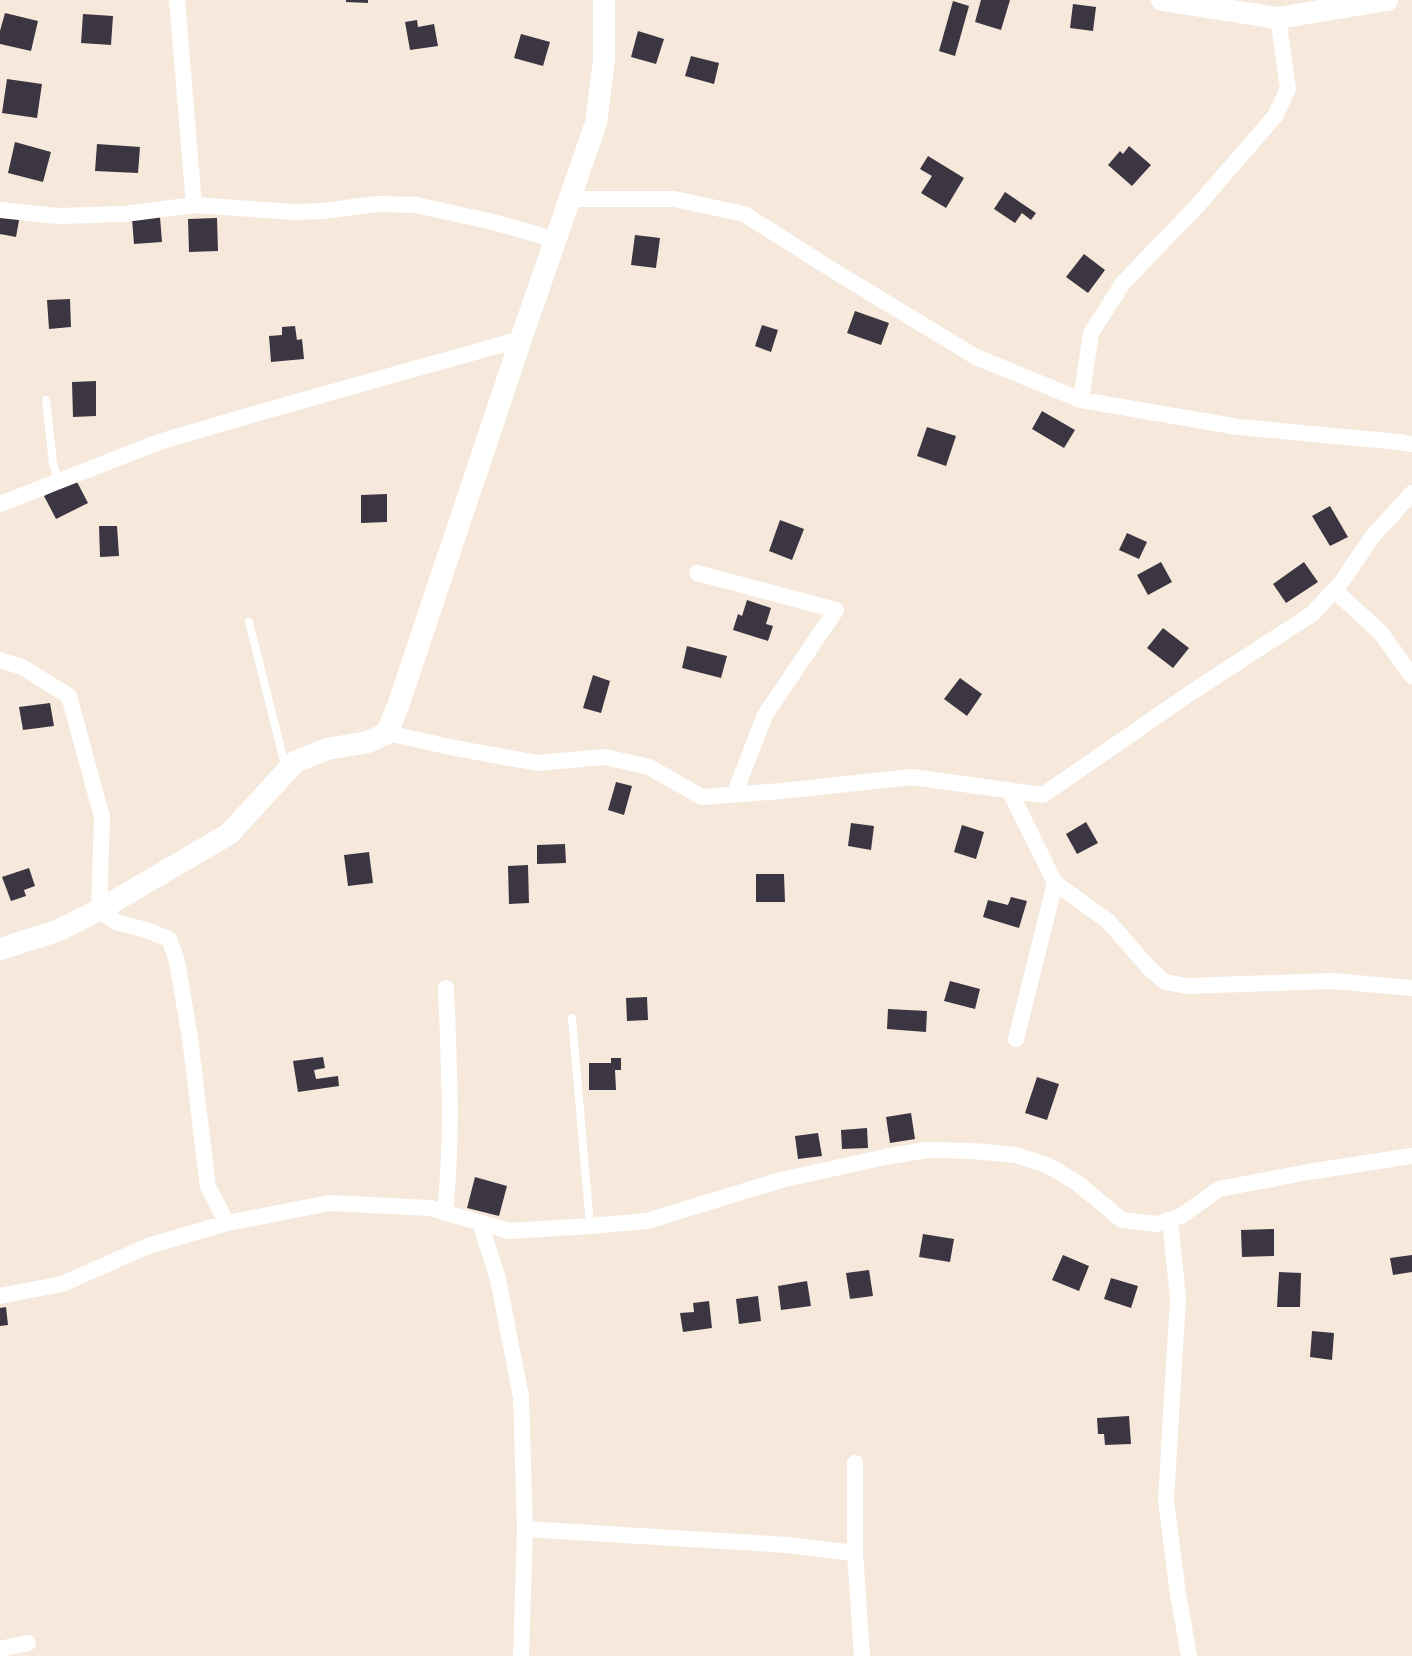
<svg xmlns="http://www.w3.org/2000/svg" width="1412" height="1656" font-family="Quicksand,sans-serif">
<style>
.building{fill:#3c3643}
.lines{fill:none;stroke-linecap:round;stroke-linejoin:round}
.lane{stroke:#fff;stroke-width:8}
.street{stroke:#fff;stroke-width:16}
.secondary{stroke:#fff;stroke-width:22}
</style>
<rect width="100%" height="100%" fill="#f6e9db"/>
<path class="building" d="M346,0H368V3L346,2Z
M981,0H1010L1001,30L975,22Z
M953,1L969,6L955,56L939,51Z
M1073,4L1096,7L1093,31L1070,28Z
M5,13L38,21L31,51L0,44V31Z
M83,14L113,16L111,45L81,43Z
M417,20L418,27L434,24L438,46L410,50L405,22Z
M638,31L664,39L656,64L631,57Z
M521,34L550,42L543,66L514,58Z
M691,56L719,63L714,84L685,76Z
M7,79L42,84L37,118L2,113Z
M15,142L51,152L43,182L8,173Z
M97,144L140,147L138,173L95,171Z
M1129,146L1151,165L1132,186L1108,165L1120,151L1123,154Z
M928,156L964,178L946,208L921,193L932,176L920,169Z
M1005,192L1036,213L1031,220L1022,213L1015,223L994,209Z
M0,211L20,215L16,237L0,234Z
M160,217L162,242L134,244L132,219Z
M217,218L218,251L189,252L188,219Z
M635,235L660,238L656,268L631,265Z
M1084,254L1105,270L1088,293L1066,277Z
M70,299L71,327L49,329L47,300Z
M855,311L889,323L881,345L847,333Z
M762,325L778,330L771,352L755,346Z
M295,326L297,340L302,339L304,359L271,362L269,336L282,335V327Z
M96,381V416L73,417L72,382Z
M1042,411L1075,430L1064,448L1032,429Z
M927,427L956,436L946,466L917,456Z
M76,480L88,503L56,519L44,496Z
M387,494V522L361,523V495Z
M1330,506L1348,537L1330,546L1312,516Z
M780,520L804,529L792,560L769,551Z
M99,526H117L119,556L100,557Z
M1127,533L1147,542L1139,559L1119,550Z
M1161,562L1172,582L1148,595L1137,575Z
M1304,562L1318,582L1286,603L1273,584Z
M747,600L771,608L766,624L773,626L768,641L733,630L738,614L742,616Z
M1163,628L1189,648L1173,668L1147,648Z
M687,646L727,656L721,678L682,668Z
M593,675L610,681L601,713L583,708Z
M960,678L982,694L967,716L944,699Z
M50,703L54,726L23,730L19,707Z
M616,782L632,786L624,815L608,810Z
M1086,822L1098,843L1077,854L1066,834Z
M851,823L874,826L871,850L848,846Z
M962,825L984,832L976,859L954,852Z
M565,844L566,863L537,864V845Z
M369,852L373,883L348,886L344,855Z
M528,865L529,903L509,904L508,866Z
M29,868L35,886L24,890L26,896L11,901L2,877Z
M756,874H784L785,902H756Z
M1011,897L1027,901L1019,928L983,917L988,900L1008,905Z
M950,981L980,989L975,1009L944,1001Z
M647,997L648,1020L627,1021L626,998Z
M888,1009L927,1011L926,1032L887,1029Z
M323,1057L325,1068L314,1070L316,1079L338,1076L339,1086L298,1092L293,1061Z
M611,1058H621V1070H615L616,1090H589V1063H611Z
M1037,1077L1059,1084L1047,1120L1025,1113Z
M911,1113L915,1139L890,1143L886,1117Z
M867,1128L868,1148L842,1149L841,1130Z
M818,1133L822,1156L798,1159L795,1136Z
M475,1177L507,1186L499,1216L467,1208Z
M1274,1229V1256L1242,1257L1241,1230Z
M923,1234L954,1239L950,1262L919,1257Z
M1063,1255L1089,1266L1079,1291L1052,1280Z
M1412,1255V1272L1393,1275L1390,1258Z
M869,1270L873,1296L850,1299L846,1273Z
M1279,1272L1301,1273L1300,1307H1277Z
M1111,1278L1138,1286L1131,1308L1104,1299Z
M807,1281L811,1306L781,1310L778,1286Z
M758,1296L761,1321L739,1324L736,1299Z
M709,1301L712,1328L683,1332L680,1313L694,1312L693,1303Z
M6,1307L8,1325L0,1326V1308Z
M1312,1331L1334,1333L1332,1360L1310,1357Z
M1129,1416L1131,1444L1105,1445L1104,1434H1098L1097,1418Z"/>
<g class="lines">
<path class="lane" d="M46,400L53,463L58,481
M249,622L286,769
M572,1018L590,1226"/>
<path class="street" d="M177,0L194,205
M570,199H674L744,214L839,274L976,357L1081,400L1238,427L1400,442L1412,444
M0,210L57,216L125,214L194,205L295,212L323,211L376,204L416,205L493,222L556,240
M1081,400L1091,333L1123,283L1198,205L1275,116L1288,89L1278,18
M0,504L159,442L258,413L521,339
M697,573L836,610L765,715L734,795
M1334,590L1381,633L1412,676
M0,660L22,667L69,696L102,817L99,910L116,922L146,930L169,939L177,961L190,1038L208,1187L227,1223
M387,733L455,748L537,763L605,757L649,767L702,797L782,791L912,777L1043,795L1189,694L1312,614L1340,584L1373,536L1412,493
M1009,790L1055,883L1108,921L1149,968L1165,982L1187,986L1333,981L1412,988
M1016,1039L1055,883
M445,1213C453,1138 449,1063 446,988
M1170,1220L1178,1298L1166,1500L1178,1594L1189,1656
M480,1223L498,1279L521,1397L525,1529L521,1656
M0,1296L62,1284L148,1246L227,1223L330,1203L430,1208L509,1231L590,1226L647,1221L781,1180L885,1157L927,1150L973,1151L1016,1155L1047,1165L1076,1182L1122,1220L1157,1224L1181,1216L1219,1189L1308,1172L1412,1156
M855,1463V1553L862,1656
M525,1529L787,1545L855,1553
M0,1649L28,1643"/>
<path class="secondary" d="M1162,0L1278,18L1387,0
M0,949L57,931L99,910L229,834L295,762L327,749L368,742L387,733L398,706L521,339L596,123L604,59V0"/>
</g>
</svg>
